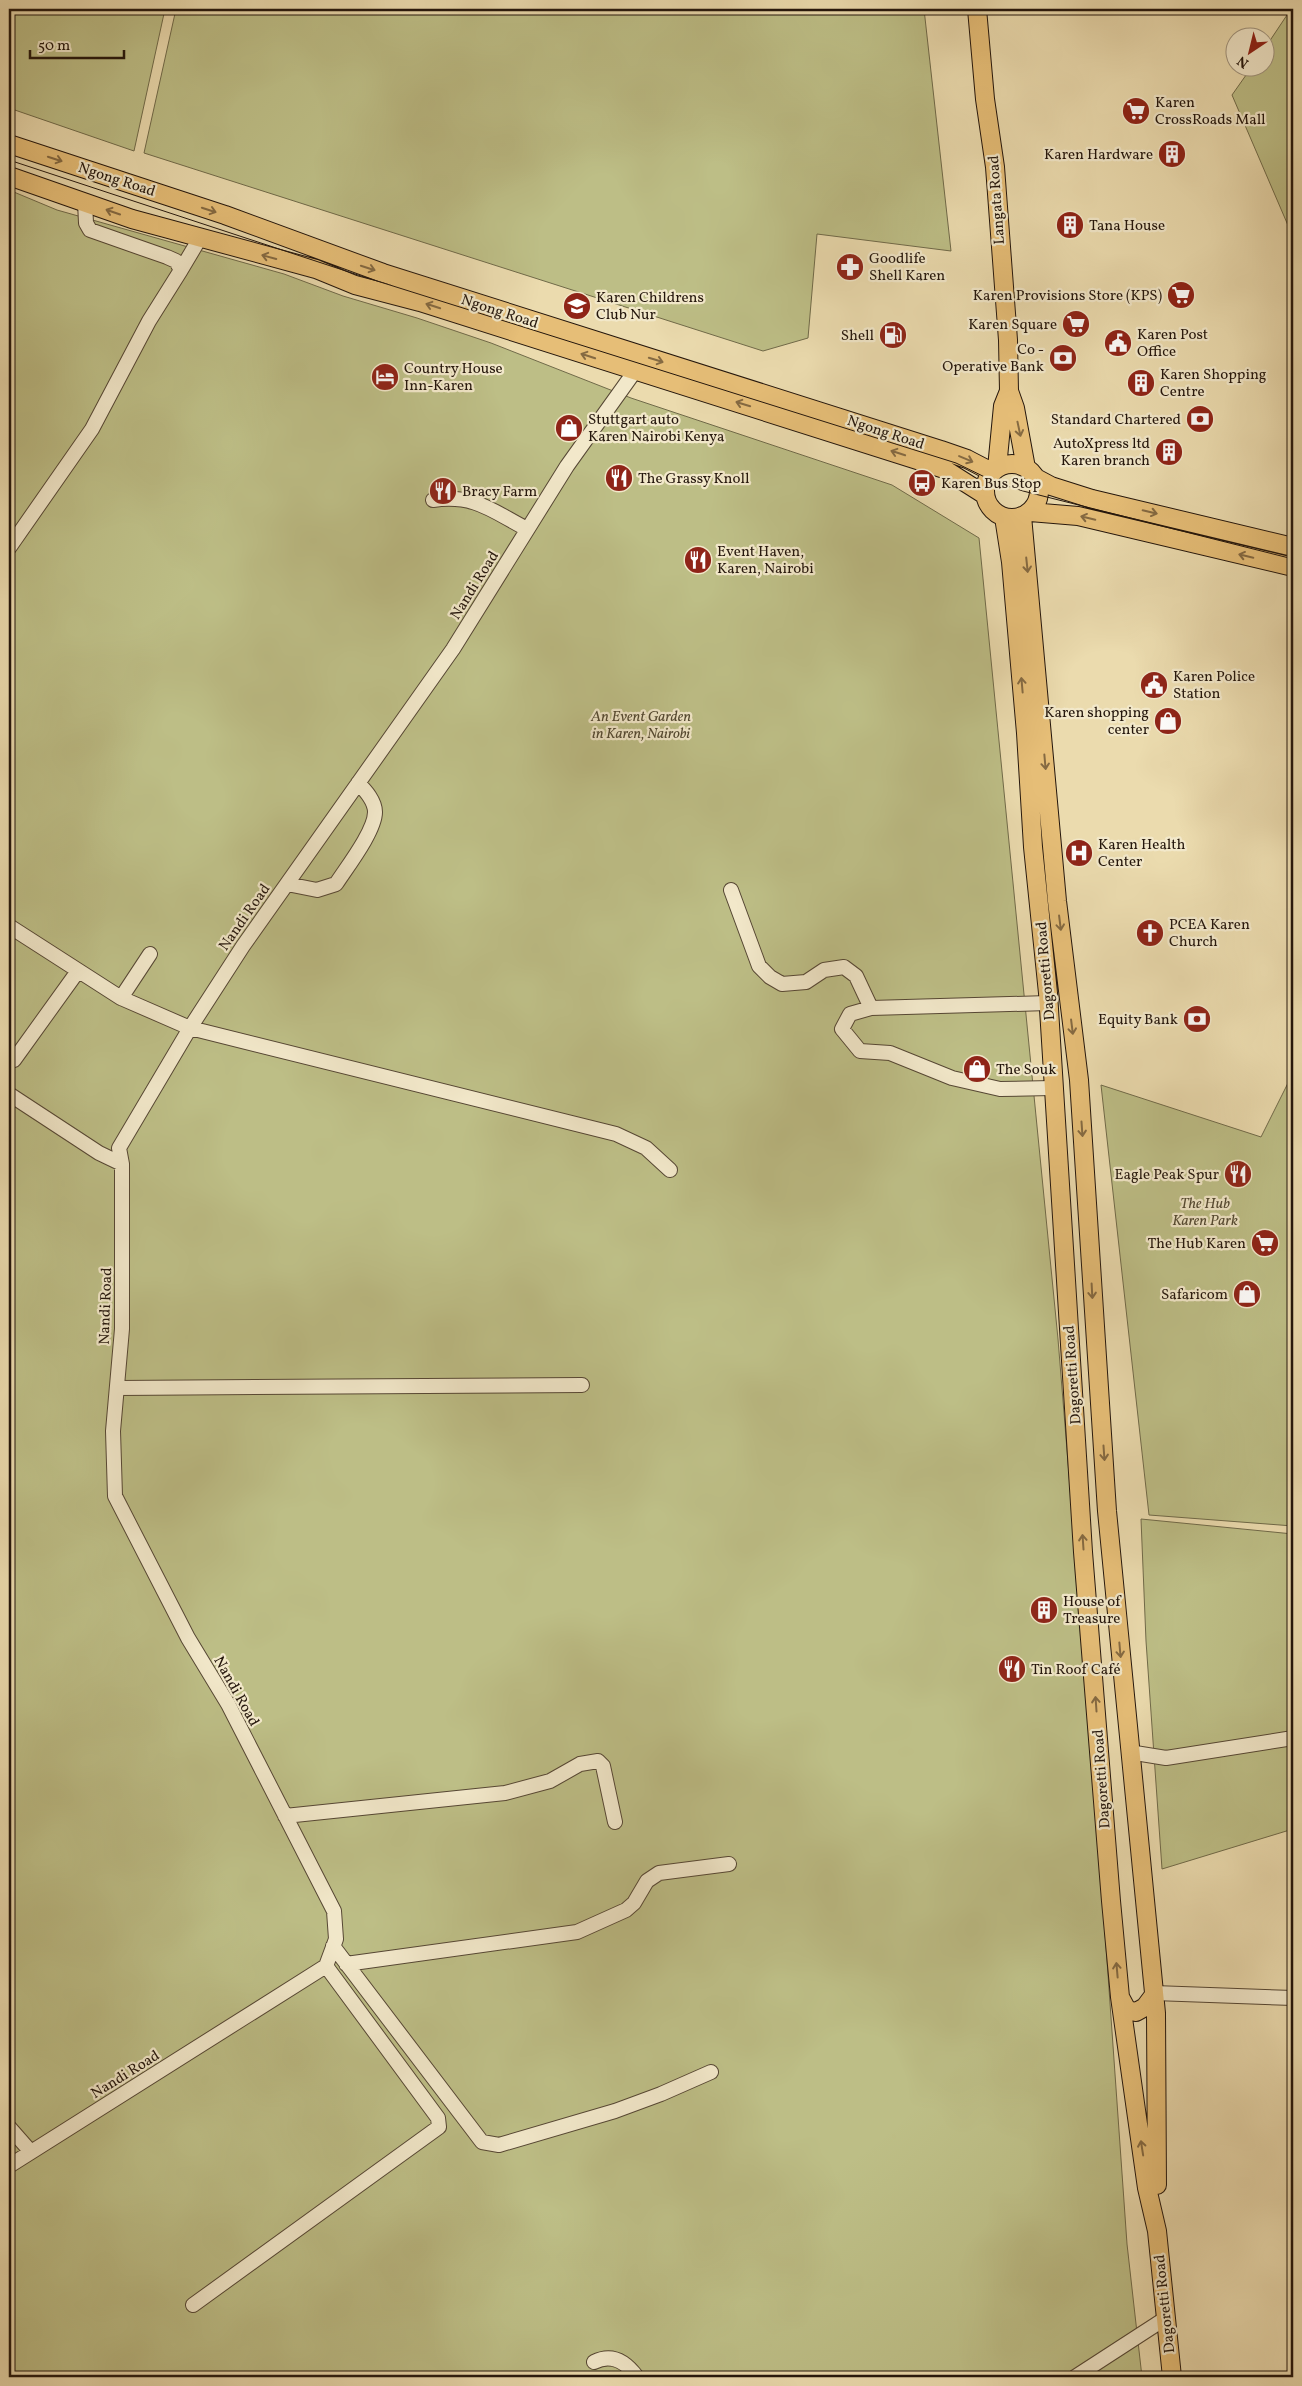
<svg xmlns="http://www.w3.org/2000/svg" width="1302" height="2386" font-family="Vollkorn,serif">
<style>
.green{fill:#bdbe86;stroke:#706a49}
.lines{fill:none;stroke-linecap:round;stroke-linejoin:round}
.minor-casing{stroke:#564734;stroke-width:16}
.major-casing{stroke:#24160c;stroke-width:20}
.minor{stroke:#f2e8ca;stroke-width:14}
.major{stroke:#e6be77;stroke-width:18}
.tram{stroke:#24160c;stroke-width:1}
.oneway{stroke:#856a42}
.labels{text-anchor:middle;stroke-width:4.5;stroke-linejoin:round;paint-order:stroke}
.poi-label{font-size:15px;fill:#24160c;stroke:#f2e8ca;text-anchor:start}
.street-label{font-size:15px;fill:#24160c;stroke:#f2e8ca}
.park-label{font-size:15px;font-style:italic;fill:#524831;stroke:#f2e8ca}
</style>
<rect width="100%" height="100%" fill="#ebdbae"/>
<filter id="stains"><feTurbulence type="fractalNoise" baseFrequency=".004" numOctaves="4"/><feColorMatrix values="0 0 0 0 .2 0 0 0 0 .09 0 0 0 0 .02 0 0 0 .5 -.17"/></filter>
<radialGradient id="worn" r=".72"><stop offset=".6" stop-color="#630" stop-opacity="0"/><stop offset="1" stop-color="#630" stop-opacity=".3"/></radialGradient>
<path class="green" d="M9,9H165L134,151L9,108Z
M176,9H924L951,251L817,234L808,338L763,351L144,153Z
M1291,9H1293V237L1232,95L1251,68H1264L1265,48Z
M9,190L57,210L284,274L343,296L417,318L491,343L631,398L892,485L979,538L1058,1339L1098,1833L1127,2244L1142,2377H9Z
M1293,1073V1526L1149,1515L1101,1085L1261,1137Z
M1141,1519L1293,1534V1829L1162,1869L1146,1641Z"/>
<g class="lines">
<defs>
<path id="minor" d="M181,270L200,238
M433,500C475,494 492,511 527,529
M9,548L92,429L149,321L181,270L176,261L167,257L90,230L86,223L85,202
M287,884L317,890L336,884C347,867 375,831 375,812C375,801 366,791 358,783
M731,890L759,966L770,977L782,984L806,982L824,970L844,967L856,976L871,1008
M9,926L121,998L190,1028L616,1134L646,1148L670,1170
M121,998L150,954
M1048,1003L871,1008L850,1014L842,1029L860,1051L890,1053L952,1078L1000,1089L1052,1088
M14,1060L78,971
M9,1094L99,1153L122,1164
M118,1388L582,1385
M1129,1752L1166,1758L1293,1738
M285,1816L505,1793L550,1781L580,1764L598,1761L603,1766L615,1822
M333,1946L482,2142L499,2145L615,2111L661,2094L711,2072
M346,1964L577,1932L626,1910L634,1903L647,1881L659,1873L729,1864
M1154,1993L1293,1998
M9,2127L31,2152
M9,2166L326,1966L336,1939L334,1911L228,1704L188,1638L115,1496L113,1431L122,1329V1164L119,1148L190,1028L243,946L453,649L567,466L635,371
M193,2305L439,2127L438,2118L326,1966
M594,2362C612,2353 626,2362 637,2377
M1075,2377L1166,2318"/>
<path id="major" d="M977,9L985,99L995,167L1008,340L1009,391L1015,408L1026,468
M9,144L225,215L383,273L941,450L967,459L992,472
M9,176L132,219L316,269L355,285L420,302L917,460L944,469L985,495
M985 491a27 27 0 1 1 54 0a27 27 0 1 1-54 0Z
M997,468L1003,406L1009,391
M1036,478L1051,486L1092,499L1293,547
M1030,512L1078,516L1293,567
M1022,516L1057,901L1079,1080L1107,1511L1156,2013L1157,2185
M1004,517L1011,562L1026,733L1033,847L1048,993L1083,1552L1111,1901L1120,1997L1147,2188L1157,2231L1172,2377
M1120,1997L1127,2010L1136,2012L1145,2007L1154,1995"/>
</defs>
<use href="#minor" class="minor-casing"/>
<use href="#major" class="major-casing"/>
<use href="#minor" class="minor"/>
<use href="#major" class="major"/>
<path class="tram" d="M9,160L358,275L956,463L995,482L1023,491L1293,559"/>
</g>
<defs><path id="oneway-shaft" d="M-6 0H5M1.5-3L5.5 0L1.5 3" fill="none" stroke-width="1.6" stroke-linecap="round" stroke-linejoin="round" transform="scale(1.25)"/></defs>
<g class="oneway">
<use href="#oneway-shaft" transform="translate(55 159) rotate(18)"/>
<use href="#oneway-shaft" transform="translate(209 210) rotate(18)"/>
<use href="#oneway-shaft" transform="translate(113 212) rotate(-161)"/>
<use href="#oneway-shaft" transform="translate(269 257) rotate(-165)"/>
<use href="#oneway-shaft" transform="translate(368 268) rotate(18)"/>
<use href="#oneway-shaft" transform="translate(433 306) rotate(-162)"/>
<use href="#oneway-shaft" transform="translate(588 356) rotate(-162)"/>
<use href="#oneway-shaft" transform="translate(656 360) rotate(17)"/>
<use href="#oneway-shaft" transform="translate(743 404) rotate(-163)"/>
<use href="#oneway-shaft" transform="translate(1019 429) rotate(78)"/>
<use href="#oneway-shaft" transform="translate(898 453) rotate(-162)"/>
<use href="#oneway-shaft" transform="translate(966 459) rotate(23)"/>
<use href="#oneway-shaft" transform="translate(1150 512) rotate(13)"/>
<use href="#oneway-shaft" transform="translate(1088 518) rotate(-167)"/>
<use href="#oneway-shaft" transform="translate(1246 556) rotate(-167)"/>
<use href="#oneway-shaft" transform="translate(1027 565) rotate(84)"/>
<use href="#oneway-shaft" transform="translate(1022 685) rotate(-95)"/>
<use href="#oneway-shaft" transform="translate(1045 762) rotate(85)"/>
<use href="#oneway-shaft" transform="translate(1060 923) rotate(83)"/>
<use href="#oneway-shaft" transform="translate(1072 1027) rotate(83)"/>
<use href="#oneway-shaft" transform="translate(1082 1129) rotate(86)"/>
<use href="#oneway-shaft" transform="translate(1092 1291) rotate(87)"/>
<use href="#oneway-shaft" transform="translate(1104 1453) rotate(86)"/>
<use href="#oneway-shaft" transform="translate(1083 1542) rotate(-94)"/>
<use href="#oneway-shaft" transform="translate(1120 1650) rotate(85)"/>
<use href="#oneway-shaft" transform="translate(1096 1704) rotate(-94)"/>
<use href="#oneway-shaft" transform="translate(1117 1970) rotate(-95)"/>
<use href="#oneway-shaft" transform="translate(1142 2148) rotate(-99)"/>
</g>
<defs>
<symbol id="supermarket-disc" viewBox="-11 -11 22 22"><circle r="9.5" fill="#8f2418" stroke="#f2e8ca"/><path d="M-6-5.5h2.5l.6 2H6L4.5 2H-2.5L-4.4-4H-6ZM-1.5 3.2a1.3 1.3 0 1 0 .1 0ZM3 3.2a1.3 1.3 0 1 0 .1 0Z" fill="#fff"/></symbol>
<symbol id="building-disc" viewBox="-11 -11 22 22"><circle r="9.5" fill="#8f2418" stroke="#f2e8ca"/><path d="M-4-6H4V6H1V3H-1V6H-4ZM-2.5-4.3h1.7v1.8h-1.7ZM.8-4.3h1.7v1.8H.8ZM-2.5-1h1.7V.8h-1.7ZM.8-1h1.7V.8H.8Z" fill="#fff"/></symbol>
<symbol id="pharmacy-disc" viewBox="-11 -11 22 22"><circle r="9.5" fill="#8f2418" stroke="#f2e8ca"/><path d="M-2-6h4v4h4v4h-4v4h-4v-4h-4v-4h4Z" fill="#fff"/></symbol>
<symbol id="school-disc" viewBox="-11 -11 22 22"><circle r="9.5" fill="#8f2418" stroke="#f2e8ca"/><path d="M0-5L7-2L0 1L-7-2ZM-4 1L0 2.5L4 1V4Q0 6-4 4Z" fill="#fff"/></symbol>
<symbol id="fuel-disc" viewBox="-11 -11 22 22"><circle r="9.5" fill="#8f2418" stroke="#f2e8ca"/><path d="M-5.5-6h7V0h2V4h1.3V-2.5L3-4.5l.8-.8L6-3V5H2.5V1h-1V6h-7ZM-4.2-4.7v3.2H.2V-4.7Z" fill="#fff"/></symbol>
<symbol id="civic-disc" viewBox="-11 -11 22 22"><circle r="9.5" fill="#8f2418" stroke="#f2e8ca"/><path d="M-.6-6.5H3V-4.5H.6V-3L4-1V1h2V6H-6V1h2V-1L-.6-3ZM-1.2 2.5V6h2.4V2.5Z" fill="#fff"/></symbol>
<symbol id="bank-disc" viewBox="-11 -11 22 22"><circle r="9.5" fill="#8f2418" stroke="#f2e8ca"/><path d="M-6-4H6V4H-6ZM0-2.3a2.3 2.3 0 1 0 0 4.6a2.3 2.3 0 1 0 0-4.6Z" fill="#fff"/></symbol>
<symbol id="hotel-disc" viewBox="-11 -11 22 22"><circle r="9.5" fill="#8f2418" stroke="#f2e8ca"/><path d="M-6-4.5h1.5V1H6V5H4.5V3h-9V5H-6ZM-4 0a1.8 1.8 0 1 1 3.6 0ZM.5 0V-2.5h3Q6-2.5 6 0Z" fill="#fff"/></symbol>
<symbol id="shop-disc" viewBox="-11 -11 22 22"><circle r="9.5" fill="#8f2418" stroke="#f2e8ca"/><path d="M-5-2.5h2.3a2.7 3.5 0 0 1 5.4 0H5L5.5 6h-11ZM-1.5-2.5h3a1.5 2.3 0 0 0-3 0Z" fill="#fff"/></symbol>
<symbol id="restaurant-disc" viewBox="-11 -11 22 22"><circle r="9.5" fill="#8f2418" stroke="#f2e8ca"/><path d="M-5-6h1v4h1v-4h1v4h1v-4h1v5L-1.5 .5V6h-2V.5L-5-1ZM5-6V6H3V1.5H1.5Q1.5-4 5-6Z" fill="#fff"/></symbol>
<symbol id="bus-disc" viewBox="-11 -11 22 22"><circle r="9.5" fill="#8f2418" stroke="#f2e8ca"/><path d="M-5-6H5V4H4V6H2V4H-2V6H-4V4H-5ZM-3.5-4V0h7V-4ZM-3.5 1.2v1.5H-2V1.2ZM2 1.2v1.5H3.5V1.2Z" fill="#fff"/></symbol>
<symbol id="hospital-disc" viewBox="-11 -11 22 22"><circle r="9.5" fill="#8f2418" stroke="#f2e8ca"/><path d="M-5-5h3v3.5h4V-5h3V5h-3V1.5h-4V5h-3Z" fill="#fff"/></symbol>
<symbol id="church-disc" viewBox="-11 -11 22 22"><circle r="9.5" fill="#8f2418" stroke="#f2e8ca"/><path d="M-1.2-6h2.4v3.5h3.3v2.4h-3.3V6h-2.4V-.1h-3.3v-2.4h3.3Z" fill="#fff"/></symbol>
</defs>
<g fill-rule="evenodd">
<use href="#supermarket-disc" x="1120" y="95" width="32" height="32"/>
<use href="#building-disc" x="1156" y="138" width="32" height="32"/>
<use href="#building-disc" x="1054" y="209" width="32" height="32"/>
<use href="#pharmacy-disc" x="834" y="251" width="32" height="32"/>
<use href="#supermarket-disc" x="1165" y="279" width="32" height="32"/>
<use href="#school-disc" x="561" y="290" width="32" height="32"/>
<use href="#supermarket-disc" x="1060" y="308" width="32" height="32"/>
<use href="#fuel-disc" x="877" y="319" width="32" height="32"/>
<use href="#civic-disc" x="1102" y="327" width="32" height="32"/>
<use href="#bank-disc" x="1047" y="342" width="32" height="32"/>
<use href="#hotel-disc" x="369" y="361" width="32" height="32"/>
<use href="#building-disc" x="1125" y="367" width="32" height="32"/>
<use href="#bank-disc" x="1184" y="403" width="32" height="32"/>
<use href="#shop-disc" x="553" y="412" width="32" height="32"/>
<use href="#building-disc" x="1153" y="436" width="32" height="32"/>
<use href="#restaurant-disc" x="603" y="462" width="32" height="32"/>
<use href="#bus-disc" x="906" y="467" width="32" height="32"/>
<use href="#restaurant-disc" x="427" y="475" width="32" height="32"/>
<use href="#restaurant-disc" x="682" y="544" width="32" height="32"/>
<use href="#civic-disc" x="1138" y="669" width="32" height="32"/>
<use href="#shop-disc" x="1152" y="705" width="32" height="32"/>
<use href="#hospital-disc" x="1063" y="837" width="32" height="32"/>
<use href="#church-disc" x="1134" y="917" width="32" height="32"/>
<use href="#bank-disc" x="1181" y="1003" width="32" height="32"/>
<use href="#shop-disc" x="961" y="1053" width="32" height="32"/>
<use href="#restaurant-disc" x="1222" y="1158" width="32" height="32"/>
<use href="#supermarket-disc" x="1249" y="1227" width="32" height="32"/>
<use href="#shop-disc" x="1231" y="1278" width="32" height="32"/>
<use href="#building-disc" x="1028" y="1594" width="32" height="32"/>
<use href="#restaurant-disc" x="996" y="1653" width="32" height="32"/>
</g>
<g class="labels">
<g class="poi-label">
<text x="1155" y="107">Karen<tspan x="1155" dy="17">CrossRoads Mall</tspan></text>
<text x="1153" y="159" text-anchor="end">Karen Hardware</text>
<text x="1089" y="230">Tana House</text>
<text x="869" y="263">Goodlife<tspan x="869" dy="17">Shell Karen</tspan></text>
<text x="1162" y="300" text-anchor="end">Karen Provisions Store (KPS)</text>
<text x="596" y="302">Karen Childrens<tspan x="596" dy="17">Club Nur</tspan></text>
<text x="1057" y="329" text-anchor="end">Karen Square</text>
<text x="1137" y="339">Karen Post<tspan x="1137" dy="17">Office</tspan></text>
<text x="874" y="340" text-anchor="end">Shell</text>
<text x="1044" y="354" text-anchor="end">Co -<tspan x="1044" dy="17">Operative Bank</tspan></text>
<text x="404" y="373">Country House<tspan x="404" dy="17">Inn-Karen</tspan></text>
<text x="1160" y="379">Karen Shopping<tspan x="1160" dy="17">Centre</tspan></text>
<text x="588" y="424">Stuttgart auto<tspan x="588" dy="17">Karen Nairobi Kenya</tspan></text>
<text x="1181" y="424" text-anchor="end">Standard Chartered</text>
<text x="1150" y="448" text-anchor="end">AutoXpress ltd<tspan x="1150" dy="17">Karen branch</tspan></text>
<text x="638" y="483">The Grassy Knoll</text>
<text x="941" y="488">Karen Bus Stop</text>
<text x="462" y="496">Bracy Farm</text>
<text x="717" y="556">Event Haven,<tspan x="717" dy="17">Karen, Nairobi</tspan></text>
<text x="1173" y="681">Karen Police<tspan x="1173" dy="17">Station</tspan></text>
<text x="1149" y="717" text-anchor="end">Karen shopping<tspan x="1149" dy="17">center</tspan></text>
<text x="1098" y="849">Karen Health<tspan x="1098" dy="17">Center</tspan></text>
<text x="1169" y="929">PCEA Karen<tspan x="1169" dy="17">Church</tspan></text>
<text x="1178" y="1024" text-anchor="end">Equity Bank</text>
<text x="996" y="1074">The Souk</text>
<text x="1219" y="1179" text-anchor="end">Eagle Peak Spur</text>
<text x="1246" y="1248" text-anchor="end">The Hub Karen</text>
<text x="1228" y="1299" text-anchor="end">Safaricom</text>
<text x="1063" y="1606">House of<tspan x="1063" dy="17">Treasure</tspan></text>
<text x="1031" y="1674">Tin Roof Café</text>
</g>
<g class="street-label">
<text transform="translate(117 179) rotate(18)" y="5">Ngong Road</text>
<text transform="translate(996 200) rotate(-94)" y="5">Langata Road</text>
<text transform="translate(500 311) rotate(18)" y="5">Ngong Road</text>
<text transform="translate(886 432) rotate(18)" y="5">Ngong Road</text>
<text transform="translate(474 585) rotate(-58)" y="5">Nandi Road</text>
<text transform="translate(244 917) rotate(-55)" y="5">Nandi Road</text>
<text transform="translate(1045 971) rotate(-95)" y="5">Dagoretti Road</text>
<text transform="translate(105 1306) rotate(-88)" y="5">Nandi Road</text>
<text transform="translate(1072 1375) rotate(-94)" y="5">Dagoretti Road</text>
<text transform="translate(237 1691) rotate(61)" y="5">Nandi Road</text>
<text transform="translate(1101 1779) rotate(-94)" y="5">Dagoretti Road</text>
<text transform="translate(125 2074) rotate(-32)" y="5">Nandi Road</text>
<text transform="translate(1164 2304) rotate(-96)" y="5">Dagoretti Road</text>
</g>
<g class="park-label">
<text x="641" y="721">An Event Garden<tspan x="641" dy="17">in Karen, Nairobi</tspan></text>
<text x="1205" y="1208">The Hub<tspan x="1205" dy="17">Karen Park</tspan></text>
</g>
</g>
<rect width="1302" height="2386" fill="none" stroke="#ebdbae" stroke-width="30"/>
<rect x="10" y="10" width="1282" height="2366" fill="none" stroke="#24160c" stroke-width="2.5"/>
<rect x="15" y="15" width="1272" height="2356" fill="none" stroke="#24160c"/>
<g transform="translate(1250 52) rotate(215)"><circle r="24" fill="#f2e8ca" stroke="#a0947e"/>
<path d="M0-4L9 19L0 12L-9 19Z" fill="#8f2418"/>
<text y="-8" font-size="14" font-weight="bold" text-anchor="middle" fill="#24160c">N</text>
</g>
<path d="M30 50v8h94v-8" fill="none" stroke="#24160c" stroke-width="2.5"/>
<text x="38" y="50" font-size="15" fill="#24160c" stroke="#f2e8ca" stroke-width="4" paint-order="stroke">50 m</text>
<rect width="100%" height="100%" filter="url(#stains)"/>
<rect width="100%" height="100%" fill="url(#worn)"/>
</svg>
